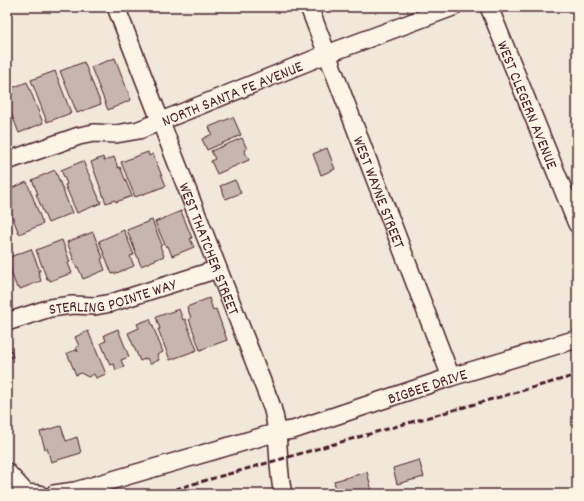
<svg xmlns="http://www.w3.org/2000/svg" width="584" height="501" font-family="Dekko,sans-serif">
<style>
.green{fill:#d8cac0;stroke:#917476}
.building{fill:#c7b6af;stroke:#4a1f2b}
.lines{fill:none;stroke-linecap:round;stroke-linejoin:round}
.minor-casing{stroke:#4a1f2b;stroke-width:20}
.minor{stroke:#fcf5e5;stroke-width:17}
.rail{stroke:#4a1f2b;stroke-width:3;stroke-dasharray:6 3;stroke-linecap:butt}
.labels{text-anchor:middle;stroke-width:3;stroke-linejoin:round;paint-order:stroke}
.street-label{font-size:16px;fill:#4a1f2b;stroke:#fcf5e5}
</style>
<rect width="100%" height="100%" fill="#f1e8da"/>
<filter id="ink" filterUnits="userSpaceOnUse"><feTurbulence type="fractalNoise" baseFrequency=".025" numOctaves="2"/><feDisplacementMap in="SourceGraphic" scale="8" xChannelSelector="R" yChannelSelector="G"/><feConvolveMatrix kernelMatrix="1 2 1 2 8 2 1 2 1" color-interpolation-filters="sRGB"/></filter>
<g filter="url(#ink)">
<path class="green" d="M406,7H428L409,15Z"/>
<path class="building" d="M115,58L131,100L108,110L91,67Z
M84,62L101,104L77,113L60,71Z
M55,71L71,113L47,122L31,80Z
M27,82L43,123L19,133L7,103V90Z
M233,117L241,135L207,150L202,139L212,134L209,127Z
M7,120L12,132L7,134Z
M242,138L247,149L244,150L249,160L217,174L211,161L215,159L211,151Z
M327,148L335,169L321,175L313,154Z
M148,152L149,156L153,154L166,186L135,197L121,162Z
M103,157L104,161L114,157L118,168L120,167L132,196L116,202L115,200L106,203L91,162Z
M83,161L101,203L77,213L65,185L67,184L61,170Z
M55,170L72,213L48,223L36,194H38L32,180Z
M235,180L241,193L226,199L220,186Z
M27,182L43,224L19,234L8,205L10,204L7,195V190Z
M181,211L192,238L190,239L194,247L172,256L168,246L166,247L155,222Z
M7,219L12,231L7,233Z
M152,220L162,245L160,246L164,256L141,266L127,230Z
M124,230L134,255L130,256L134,266L114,274V273L112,274L99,241Z
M93,232L103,258L101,259L105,270L83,279L78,267L77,268L67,242Z
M62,240L70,262L68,263L72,273L50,281L49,279H47L36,250Z
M31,249L40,271H38L41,281L20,289L19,287L17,288L7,262V258Z
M7,281L10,289L7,291Z
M209,298L213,310L216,309L227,340L200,350L189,319L191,318L187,307Z
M179,309L183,320L185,319L197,350L170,360L158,329H160L156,317Z
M150,319L163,352L157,355L159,360L150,364L147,358L140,361L128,333L139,328L137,324Z
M118,329L129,357L121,360L124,367L116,370L114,364L110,365L101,343L106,341L104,335Z
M88,331L106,374L96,378L94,374L88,377L81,373L76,375L67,353L76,350L78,352L76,347L79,346L75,337Z
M7,342H9L13,357L7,358Z
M61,426L66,441L77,437L81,453L51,462L47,448L45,449L40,432Z
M419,460L424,477L397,484L393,468Z
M367,472L372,491L361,494H337L334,481Z"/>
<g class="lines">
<defs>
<g id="minor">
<path id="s1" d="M116,7L272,407C281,436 276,465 283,494"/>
<path id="s2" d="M309,7L451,377"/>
<path id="s3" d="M489,7L577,224"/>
<path id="s4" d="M7,161L79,136L94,133L116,134L139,130L327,54L453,7"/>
<path id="s5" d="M7,322L50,308L72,305L95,306L111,303L218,269"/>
<path d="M7,472L26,493L39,494"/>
<path id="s6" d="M54,494L75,491L278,432L293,430L451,377L577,339"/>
</g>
</defs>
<use href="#minor" class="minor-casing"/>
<use href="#minor" class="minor"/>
<path class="rail" d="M158,494L577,375"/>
</g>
</g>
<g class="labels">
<g class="street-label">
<text dy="6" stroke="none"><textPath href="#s4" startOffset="237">NORTH SANTA FE AVENUE</textPath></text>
<text dy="6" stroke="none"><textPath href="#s3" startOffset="105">WEST CLEGERN AVENUE</textPath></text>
<text dy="6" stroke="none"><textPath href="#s2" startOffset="198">WEST WAYNE STREET</textPath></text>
<text dy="6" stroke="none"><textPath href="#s1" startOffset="259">WEST THATCHER STREET</textPath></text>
<text dy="6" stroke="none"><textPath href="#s5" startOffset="109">STERLING POINTE WAY</textPath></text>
<text dy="6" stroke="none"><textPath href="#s6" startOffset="389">BIGBEE DRIVE</textPath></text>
</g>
</g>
<rect width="584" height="501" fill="none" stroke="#fcf5e5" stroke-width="24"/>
<rect x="12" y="12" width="560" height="477" fill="none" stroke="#4a1f2b" stroke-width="1.5" filter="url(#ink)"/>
</svg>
